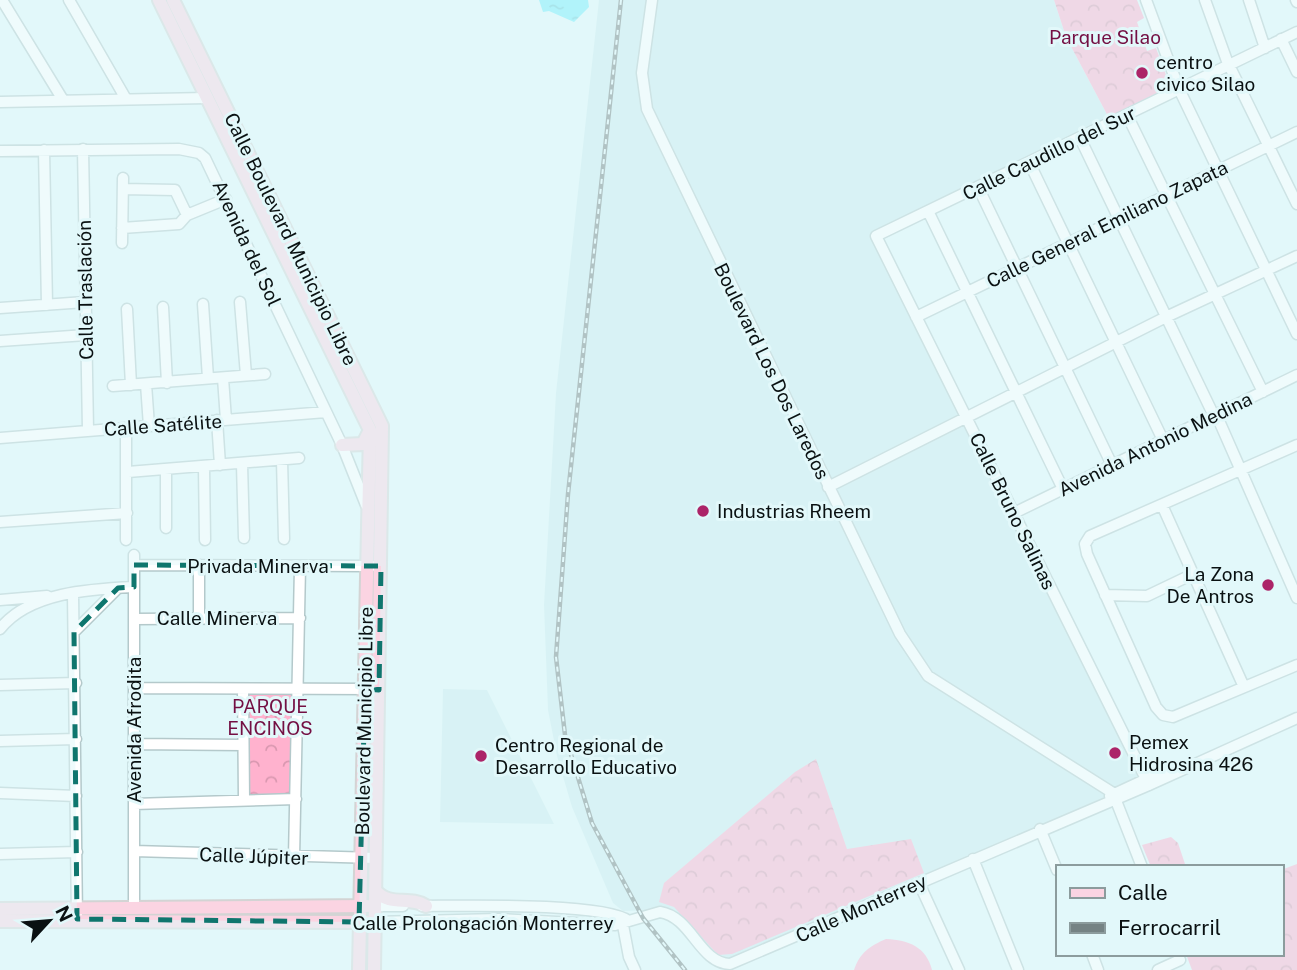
<svg xmlns="http://www.w3.org/2000/svg" width="1297" height="970" font-family="'Public Sans',sans-serif">
<style>
.built{fill:#cdecef}
.green{fill:#ffb2ce}
.forest{fill:url(#forest-crowns)}
.water{fill:url(#water-ripples)}
.lines{fill:none;stroke-linecap:round;stroke-linejoin:round}
.minor-casing{stroke:#b4c9cb;stroke-width:13}
.major-casing{stroke:#d3d4d4;stroke-width:16}
.minor{stroke:#fff;stroke-width:10}
.major{stroke:#fbd4e2;stroke-width:12}
.rail-casing{stroke:#758384;stroke-width:4.5}
.rail{stroke:#e2f8fa;stroke-width:2;stroke-dasharray:5;stroke-linecap:butt}
.marked{fill:none;stroke:#0f766e;stroke-width:5;stroke-dasharray:14 9;stroke-linejoin:round}
.poi-dot{fill:#ac2468;stroke:#e2f8fa;stroke-width:2.5}
.labels{text-anchor:middle;stroke-width:6;stroke-linejoin:round;paint-order:stroke}
.park-label{font-size:19px;fill:#740f43;stroke:#e2f8fa}
.poi-label{font-size:19px;fill:#0a1112;stroke:#e2f8fa;text-anchor:start}
.street-label{font-size:19px;fill:#0a1112;stroke:#e2f8fa}
</style>
<defs>
<pattern id="forest-crowns" width="20" height="18" patternUnits="userSpaceOnUse" patternTransform="scale(1.75)"><rect width="20" height="18" fill="#ffb2ce"/><path d="M2 6a3 3 0 1 1 6 0M12 15a3 3 0 1 1 6 0" fill="none" stroke="#d998b0"/></pattern>
<pattern id="water-ripples" width="26" height="14" patternUnits="userSpaceOnUse" patternTransform="scale(1.75)"><rect width="26" height="14" fill="#75eefb"/><path d="M2 4q2-2 4 0t4 0M15 11q2-2 4 0t4 0" fill="none" stroke="#64cbd6"/></pattern>
</defs>
<rect width="100%" height="100%" fill="#e2f8fa"/>
<path class="built" d="M599,0H1054L1066,37L1111,122L870,234L1141,781L723,966L662,910L623,911L613,903L572,807L557,756L548,710L544,605L556,393Z
M443,689L487,690L554,824L440,822Z"/>
<path class="green" d="M886,939C909,940 926,947 932,970H854C860,952 870,946 886,939Z"/>
<path class="forest" d="M1054,0H1137L1144,18L1137,22L1147,51L1156,48L1166,75L1153,100L1111,122L1066,37Z
M243,689H297L296,799H244Z
M816,759L847,849L911,839L924,873L732,954L718,955L674,907L659,902L664,883L795,772Z
M1171,837L1178,843L1186,867H1151L1142,845Z
M1297,864V970H1192L1186,954H1281V870Z"/>
<path class="water" d="M539,0H588L589,7L574,22L549,11L543,12Z"/>
<g class="lines">
<defs>
<path id="minor" d="M2,0L63,100
M69,0L126,99
M652,0L642,73L647,109L900,634L928,676L1113,793L1142,867
M1146,0L1179,89L1297,334
M1205,0L1227,61L1297,204
M1249,0L1265,48
M1296,0L1297,2
M1281,39L1297,72
M0,102L207,98
M1127,115L1263,392
M1080,138L1214,416
M83,149L88,430
M44,150L47,305
M0,151L179,149L199,153L205,158L342,445L366,505
M1029,162L1163,440
M978,187L1112,465
M123,189L175,190L187,215
M928,211L1063,489
M122,228L179,224L187,215L226,199
M122,243L123,178
M240,302L246,375
M203,304L208,378
M163,307L167,383
M0,308L85,302
M127,309L131,385
M916,317L1297,132
M0,341L86,335
M223,378L226,420
M146,384L149,426
M113,386L265,374
M217,420L220,465
M1220,423L1297,598
M126,428V540
M0,438L326,412
M1297,445L1090,536L1085,544L1087,554L1156,707L1163,715L1173,717L1297,665
M282,460L284,539
M242,464L244,538
M204,467L205,540
M128,472L299,458
M828,487L1166,317L1297,256
M1162,505L1244,687
M1014,513L1297,375
M0,522L127,513
M166,528V469
M134,565L372,566
M73,593L77,919
M1105,595L1147,596L1193,574
M0,600L47,596
M134,619L300,618
M199,619V565
M0,629C29,592 91,589 134,587
M74,632L118,588
M0,685L76,683
M134,688L372,689
M243,689L244,799
M0,741L76,739
M134,744L243,745
M1149,785L876,236L1297,32
M0,793L76,796
M1110,796L1166,770
M134,804L296,799
M1040,829L1057,870
M134,851L375,858
M0,854L77,852
M294,858L300,567
M973,859L1018,970
M919,883L959,970
M134,906V555
M374,906H403
M422,906C461,906 603,902 629,921
M622,920L629,957L635,970
M374,922L499,919L615,925L660,912C692,917 699,963 730,964L1149,785L1297,718
M1092,954L1098,970
M1158,970L1180,960"/>
<path id="major" d="M159,0L370,430L359,970
M173,0L382,426L374,970
M342,445L363,444L370,430
M375,890C390,908 409,895 426,906
M0,909L367,906
M0,921L367,922"/>
</defs>
<use href="#minor" class="minor-casing"/>
<use href="#major" class="major-casing"/>
<use href="#minor" class="minor"/>
<use href="#major" class="major"/>
<defs>
<path id="rail" d="M621,0L568,494L556,657L565,735L592,823L643,918L685,970"/>
</defs>
<use href="#rail" class="rail-casing"/>
<use href="#rail" class="rail"/>
</g>
<path d="M0 0H1297V970H0ZM134,565L381,566L379,690L365,689L359,922L77,919L74,632L118,588L134,587Z" fill="#e2f8fa" fill-opacity=".55" fill-rule="evenodd"/>
<path class="marked" d="M134,565L381,566L379,690L365,689L359,922L77,919L74,632L118,588L134,587Z"/>
<g class="poi-dot">
<circle cx="1142" cy="73" r="7"/>
<circle cx="703" cy="511" r="7"/>
<circle cx="1268" cy="585" r="7"/>
<circle cx="1115" cy="753" r="7"/>
<circle cx="481" cy="756" r="7"/>
</g>
<g class="labels">
<g class="park-label">
<text x="1105" y="44">Parque Silao</text>
<text x="270" y="713">PARQUE<tspan x="270" dy="22">ENCINOS</tspan></text>
</g>
<g class="poi-label">
<text x="1156" y="69">centro<tspan x="1156" dy="22">civico Silao</tspan></text>
<text x="717" y="518">Industrias Rheem</text>
<text x="1254" y="581" text-anchor="end">La Zona<tspan x="1254" dy="22">De Antros</tspan></text>
<text x="1129" y="749">Pemex<tspan x="1129" dy="22">Hidrosina 426</tspan></text>
<text x="495" y="752">Centro Regional de<tspan x="495" dy="22">Desarrollo Educativo</tspan></text>
</g>
<g class="street-label">
<text transform="translate(1049 153) rotate(-26)" y="7">Calle Caudillo del Sur</text>
<text transform="translate(1107 224) rotate(-26)" y="7">Calle General Emiliano Zapata</text>
<text transform="translate(291 239) rotate(64)" y="7">Calle Boulevard Municipio Libre</text>
<text transform="translate(247 243) rotate(65)" y="7">Avenida del Sol</text>
<text transform="translate(85 290) rotate(-91)" y="7">Calle Traslación</text>
<text transform="translate(772 371) rotate(64)" y="7">Boulevard Los Dos Laredos</text>
<text transform="translate(163 425) rotate(-4)" y="7">Calle Satélite</text>
<text transform="translate(1155 444) rotate(-26)" y="7">Avenida Antonio Medina</text>
<text transform="translate(1013 511) rotate(64)" y="7">Calle Bruno Salinas</text>
<text x="258" y="573">Privada Minerva</text>
<text x="217" y="625">Calle Minerva</text>
<text transform="translate(364 721) rotate(-89)" y="7">Boulevard Municipio Libre</text>
<text transform="translate(134 730) rotate(-90)" y="7">Avenida Afrodita</text>
<text transform="translate(254 856) rotate(2)" y="7">Calle Júpiter</text>
<text transform="translate(861 908) rotate(-24)" y="7">Calle Monterrey</text>
<text x="483" y="930">Calle Prolongación Monterrey</text>
</g>
</g>
<rect x="1056" y="865" width="228" height="91" fill="#e2f8fa" stroke="#8c9c9d" stroke-width="2"/>
<rect x="1070" y="888" width="35" height="10" fill="#fbd4e2" stroke="#8c9c9d" stroke-width="2"/>
<text x="1118" y="900" font-size="21" fill="#0a1112">Calle</text>
<rect x="1070" y="923" width="35" height="10" fill="#758384" stroke="#8c9c9d" stroke-width="2"/>
<text x="1118" y="935" font-size="21" fill="#0a1112">Ferrocarril</text>
<g transform="translate(49 921) rotate(64)" stroke="#e2f8fa" stroke-width="5" paint-order="stroke">
<path d="M0-5L12 26L0 18L-12 26Z" fill="#0a1112"/>
<text y="-10" font-size="19" font-weight="bold" text-anchor="middle" fill="#0a1112">N</text>
</g>
</svg>
